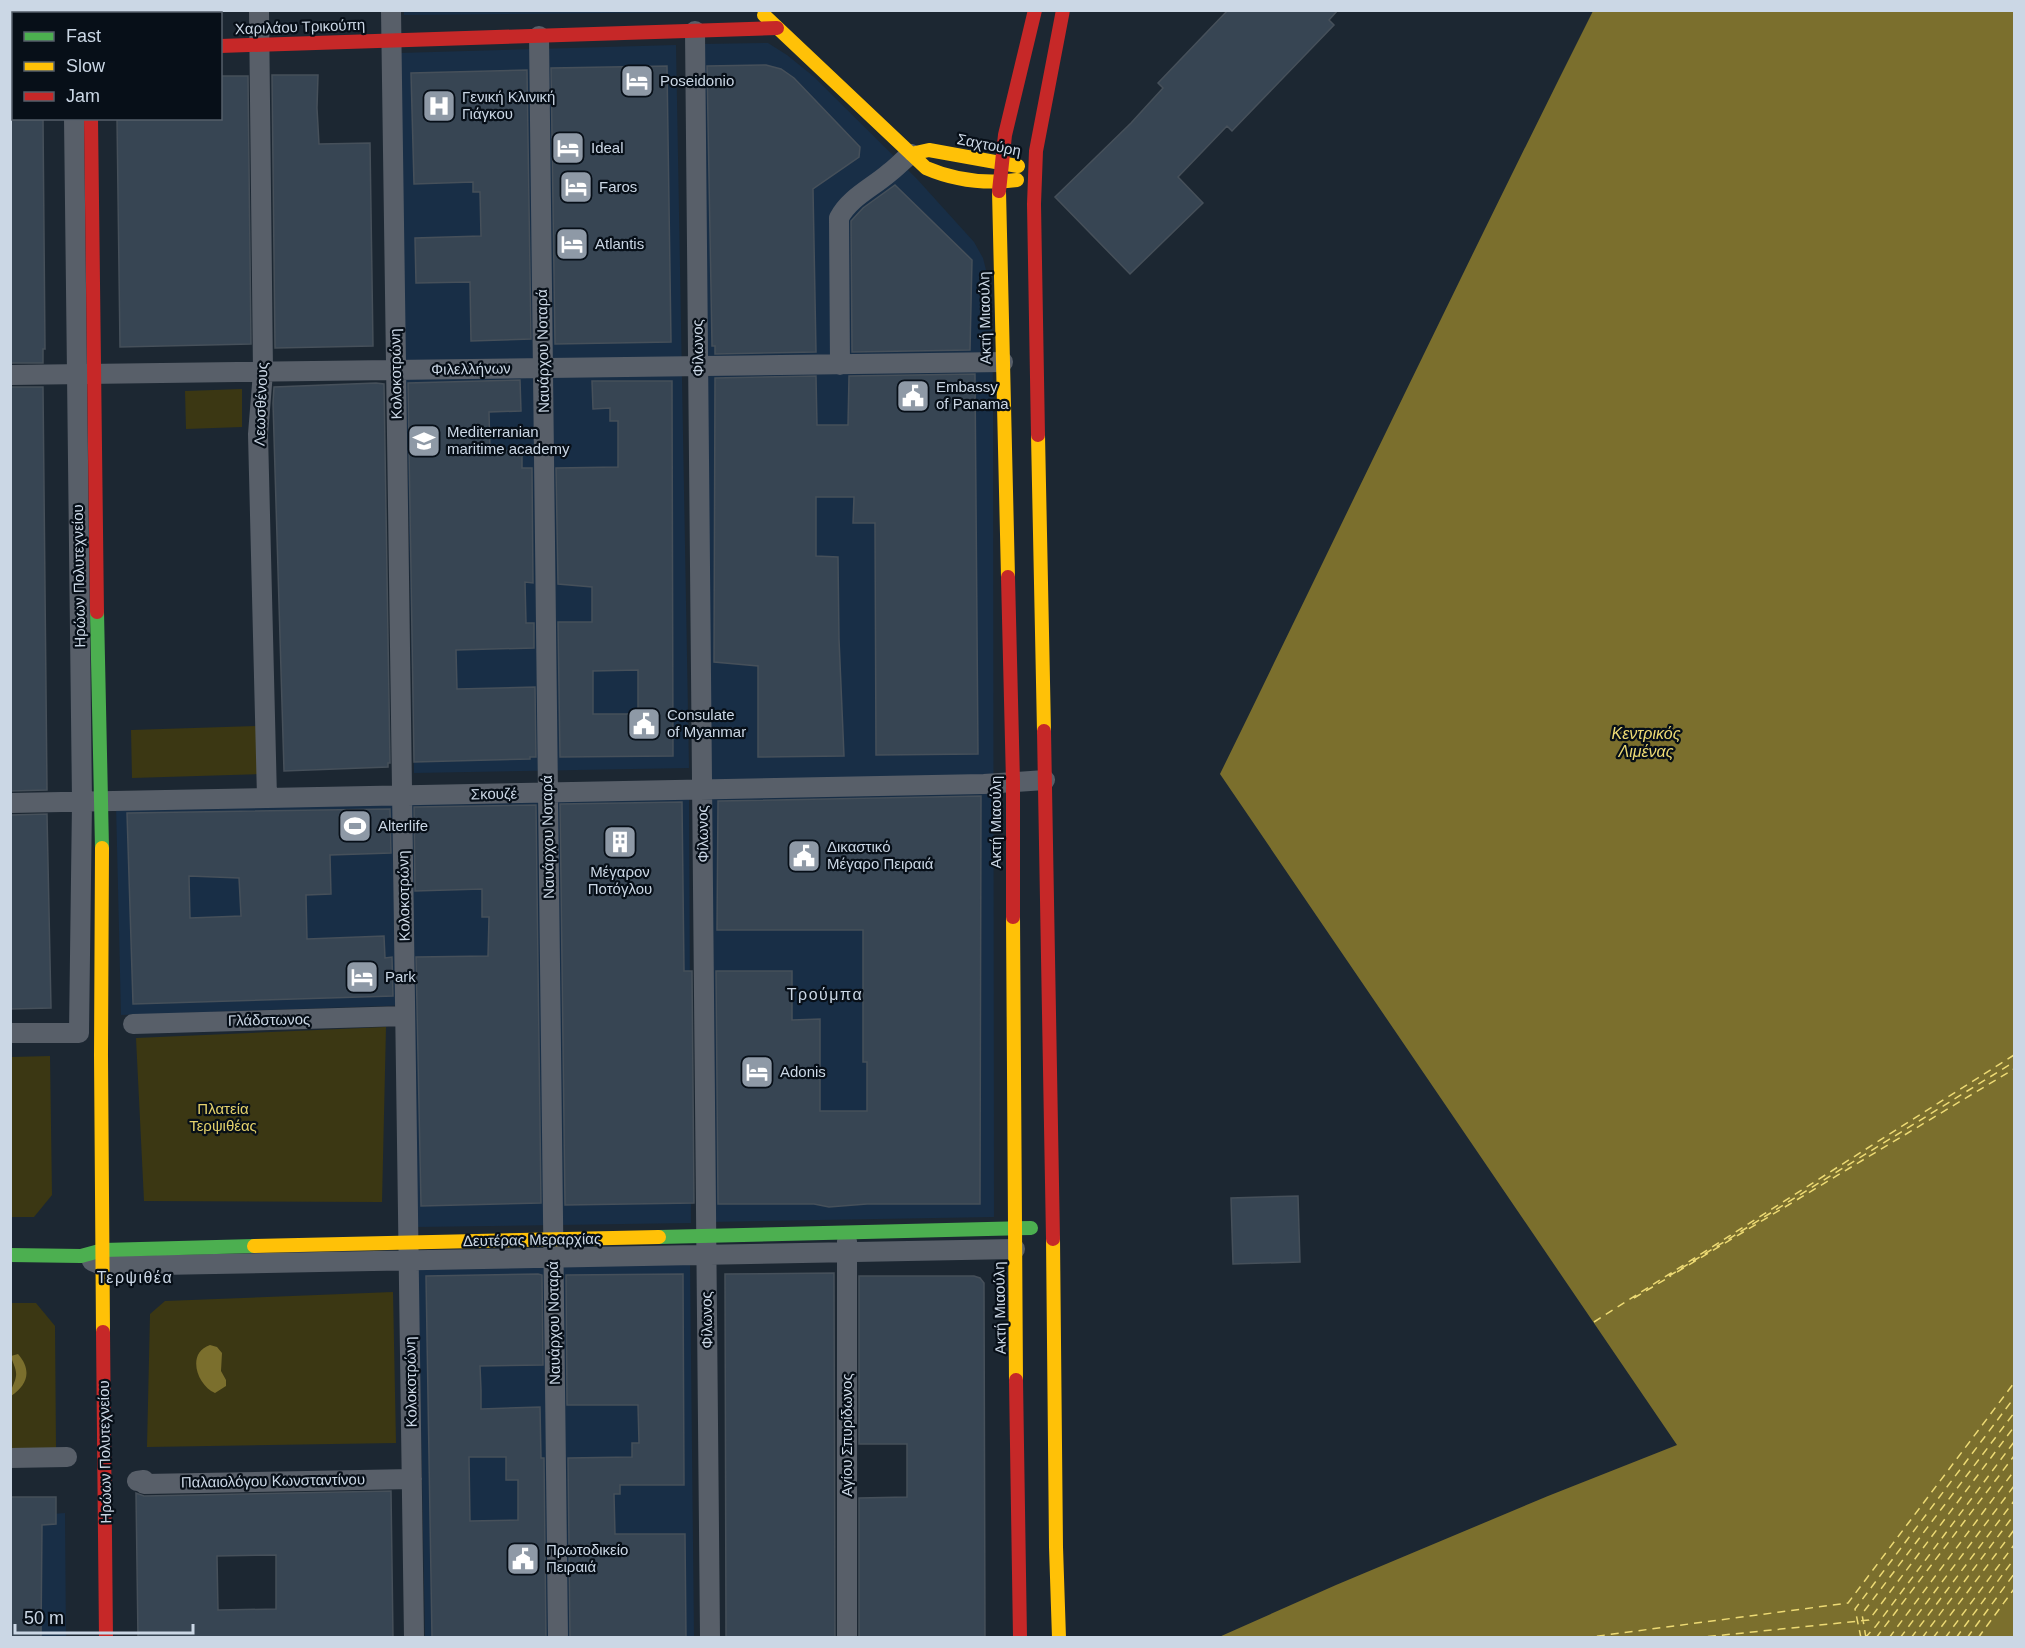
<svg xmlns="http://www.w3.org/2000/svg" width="2025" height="1648" font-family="Arial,sans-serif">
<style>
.built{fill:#182e46}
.green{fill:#3b3713}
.water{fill:#7b6f2d}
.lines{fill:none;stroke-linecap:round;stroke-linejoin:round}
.ferry{stroke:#edda74;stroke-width:1.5;stroke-dasharray:8 6;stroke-linecap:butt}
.building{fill:#374553;stroke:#46505a;stroke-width:1.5;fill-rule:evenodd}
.street{stroke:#585f69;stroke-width:20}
.fast{stroke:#4caf50;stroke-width:14}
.slow{stroke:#ffc107;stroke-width:14}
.jam{stroke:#c62828;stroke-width:14}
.labels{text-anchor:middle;stroke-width:4.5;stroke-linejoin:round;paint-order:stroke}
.street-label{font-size:15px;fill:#cbd7e5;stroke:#070f18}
.poi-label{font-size:15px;fill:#cbd7e5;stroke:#070f18;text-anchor:start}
.park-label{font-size:15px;fill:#e4d16b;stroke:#070f18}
.water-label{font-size:16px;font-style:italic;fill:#edda74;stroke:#070f18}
.neighbourhood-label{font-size:16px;letter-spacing:1.5px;fill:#cbd7e5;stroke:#070f18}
</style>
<rect width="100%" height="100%" fill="#1c2732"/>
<path class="built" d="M696,10V12L404,15V10Z
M768,43L787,55L813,76L917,179L974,242L983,258L991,290L993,386L994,1217L710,1222L700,44Z
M676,45L689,768L414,773L399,53Z
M689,787L691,1223L416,1227L413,1005L121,1015L116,804Z
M690,1260L694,1637H425L418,1265Z
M65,1513L66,1637L11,1638V1517Z"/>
<path class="green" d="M242,389V427L186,429L185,391Z
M258,726L260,774L132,778L131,730Z
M386,1027L382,1202L144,1201L136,1038Z
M50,1056L52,1195L34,1217H11V1057Z
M393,1292L396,1443L147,1447L150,1314L165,1301Z
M11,1303H36L55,1326L56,1448H11Z"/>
<path class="water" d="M1593,11H2014V1637H1219L1336,1585L1548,1496L1677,1445L1220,774C1344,520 1466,264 1593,11Z
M210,1345L217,1347L222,1353L221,1371L226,1380V1386L215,1393C197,1385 186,1353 210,1345Z
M18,1354C32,1370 28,1385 11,1396C10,1388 15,1384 16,1376C17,1369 12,1362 11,1356Z"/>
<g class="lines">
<path class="ferry" d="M1677,1272L2014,1069
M1669,1276L2014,1062
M1634,1298L1671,1276
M1594,1322L2014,1055
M1583,1638L1848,1603L2014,1383
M1694,1638L1869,1620L2014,1427
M1861,1638L1855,1609L2014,1398
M1865,1638L1876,1626L2014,1442
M1866,1638L1862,1614L2014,1413
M1876,1638L2014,1456
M1889,1638L2014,1471
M1900,1638L2014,1486
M1911,1638L2014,1501
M1922,1638L2014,1515
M1933,1638L2014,1530
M1945,1638L2014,1545
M1956,1638L2014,1559
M1967,1638L2014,1574
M1978,1638L2014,1589"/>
</g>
<path class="building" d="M1228,10H1338L1329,20L1334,25L1232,131L1227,126L1178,177L1203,203L1130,274L1055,197L1131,123L1163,88L1158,83Z
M766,65L781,69L794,78L860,147L859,157L813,189L816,352L715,354V346H712L707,66Z
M667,66L671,342L555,344L551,68Z
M527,70L531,339L471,341L470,282L416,283L415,238L481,236L480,192H473V182L414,184L411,73Z
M272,75H318L317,108L319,144L370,143L373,346L275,348Z
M220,76H248L251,344L120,347L117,118H220Z
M10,118H43L45,349H43V363H10Z
M895,185L972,260L970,350L852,352L851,221L863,208Z
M975,374L978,754L876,755L875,523H853L854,497H816V556L838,557L839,639L844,756L758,757V666L714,662L715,378L816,376L817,425H848L849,376Z
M520,380L521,411L489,412L490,451L522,450V468H532L533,583L525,582L526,623H534V648L456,650L457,689L535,687L536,757H530V759L414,762L408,383Z
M592,381H672L673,756L560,757L558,622H592V587L558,584L556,468L618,467V421H610V408L593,409ZM638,670V714H593V671Z
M376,383L384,384L390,763H388V767L284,771L273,403L274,387Z
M10,387H43L47,790L10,791Z
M981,796L980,1204H867L829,1207L814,1204H718L716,971H792V1020L820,1019V1111H867V1062H863V930H717L718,801Z
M682,802L684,971H692L694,1203L565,1205L560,804Z
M536,805L541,1203L421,1206L416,957L488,956L489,917H482V889L415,891L414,807Z
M390,809L391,853L330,855L331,894L306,895L307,939L384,936L385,958L392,957L393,996L133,1004L127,813ZM189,876L239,878L241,916L190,918Z
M47,814L51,1008L10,1009V815Z
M1298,1196L1300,1262L1233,1264L1231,1198Z
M834,1273L835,1638H726L725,1274Z
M538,1274L542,1275L543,1365L480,1366L481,1390V1409L540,1407L541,1458H544L546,1638H432L426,1276ZM469,1457H506V1480H518V1520L470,1521Z
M683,1274L684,1485H620V1494H614L615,1534H685L686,1638H570L568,1458L632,1457V1443H639L638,1405H567L566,1275Z
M859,1276H974L980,1278L984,1283L985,1638H859V1498L907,1497V1444H859Z
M391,1491L393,1638H138L136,1493L144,1496ZM276,1555V1609L218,1610L217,1556Z
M10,1497H56V1524L42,1525L41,1638H10Z"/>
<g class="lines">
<path class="street" d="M72,10V14
M259,10L263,372L258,434L267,798
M391,10L414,1638
M695,31L710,1638
M539,36L558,1638
M840,365L839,218C849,198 873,187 889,173C897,167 903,160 911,154
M10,375L1003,362
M10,803L984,784L1045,780
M133,1024L405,1016
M10,1033H79L82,802L74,118
M847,1241V1638
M92,1261L104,1266L1015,1249
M10,1458L67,1457
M137,1481L144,1480V1484L412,1479"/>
<path class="fast" d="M10,60H14
M97,612L102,848
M659,1237L1031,1228
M10,1255L81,1256L103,1250L254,1246"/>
<path class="slow" d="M90,10V14
M764,15L926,168C956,181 985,184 1017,180
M911,154L929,150L1018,166
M999,191L1008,577
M1038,435L1044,731
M102,848L101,1055L103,1332
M1013,917L1016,1380
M1053,1239L1056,1547L1059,1638
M254,1246L659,1237"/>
<path class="jam" d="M10,33H14
M220,46L777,28
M91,118L97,612
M999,191L1005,135L1035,10
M1038,435L1034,204L1036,151L1063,10
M1008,577L1013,782V917
M1044,731L1053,1239
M103,1332L106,1638
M1016,1380L1020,1638"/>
</g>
<defs>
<symbol id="hotel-square" viewBox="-11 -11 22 22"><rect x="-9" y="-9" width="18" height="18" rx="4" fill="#8e99a6" stroke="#070f18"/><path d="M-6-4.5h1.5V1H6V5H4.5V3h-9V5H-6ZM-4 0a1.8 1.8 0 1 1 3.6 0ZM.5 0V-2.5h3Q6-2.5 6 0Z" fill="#fff"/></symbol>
<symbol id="hospital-square" viewBox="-11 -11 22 22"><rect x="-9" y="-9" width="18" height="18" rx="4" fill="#8e99a6" stroke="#070f18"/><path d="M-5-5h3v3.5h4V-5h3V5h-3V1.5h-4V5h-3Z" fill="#fff"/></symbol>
<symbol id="civic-square" viewBox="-11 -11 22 22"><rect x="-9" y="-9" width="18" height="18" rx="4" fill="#8e99a6" stroke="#070f18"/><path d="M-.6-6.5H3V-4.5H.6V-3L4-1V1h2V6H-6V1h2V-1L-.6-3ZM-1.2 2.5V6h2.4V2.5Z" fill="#fff"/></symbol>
<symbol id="university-square" viewBox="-11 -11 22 22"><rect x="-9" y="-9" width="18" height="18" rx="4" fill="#8e99a6" stroke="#070f18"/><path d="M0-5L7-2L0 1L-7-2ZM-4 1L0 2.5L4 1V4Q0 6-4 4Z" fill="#fff"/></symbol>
<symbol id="stadium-square" viewBox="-11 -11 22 22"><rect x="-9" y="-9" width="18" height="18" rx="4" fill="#8e99a6" stroke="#070f18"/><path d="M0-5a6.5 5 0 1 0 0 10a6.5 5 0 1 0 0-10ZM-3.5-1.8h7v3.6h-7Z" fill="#fff"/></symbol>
<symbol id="building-square" viewBox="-11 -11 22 22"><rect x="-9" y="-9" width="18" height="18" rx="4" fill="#8e99a6" stroke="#070f18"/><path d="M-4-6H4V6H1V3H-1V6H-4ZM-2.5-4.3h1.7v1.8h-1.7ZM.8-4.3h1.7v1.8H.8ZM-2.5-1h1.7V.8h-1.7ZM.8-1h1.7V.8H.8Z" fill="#fff"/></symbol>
</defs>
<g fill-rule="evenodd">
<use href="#hotel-square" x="618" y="62" width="38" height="38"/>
<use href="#hospital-square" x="420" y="87" width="38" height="38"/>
<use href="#hotel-square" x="549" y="129" width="38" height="38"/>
<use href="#hotel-square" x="557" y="168" width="38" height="38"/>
<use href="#hotel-square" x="553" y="225" width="38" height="38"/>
<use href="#civic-square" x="894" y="377" width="38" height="38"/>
<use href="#university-square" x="405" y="422" width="38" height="38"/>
<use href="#civic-square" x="625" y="705" width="38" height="38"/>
<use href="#stadium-square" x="336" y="807" width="38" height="38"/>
<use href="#building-square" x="601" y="823" width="38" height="38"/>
<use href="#civic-square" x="785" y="837" width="38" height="38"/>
<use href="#hotel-square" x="343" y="958" width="38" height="38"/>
<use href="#hotel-square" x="738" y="1053" width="38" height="38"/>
<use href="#civic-square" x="504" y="1540" width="38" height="38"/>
</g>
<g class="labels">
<g class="street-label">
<text transform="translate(300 27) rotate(-2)" y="5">Χαριλάου Τρικούπη</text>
<text transform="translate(989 145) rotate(11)" y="5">Σαχτούρη</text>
<text transform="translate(985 318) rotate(-91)" y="5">Ακτή Μιαούλη</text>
<text transform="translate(698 348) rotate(-91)" y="5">Φίλωνος</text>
<text transform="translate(543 351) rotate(-91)" y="5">Ναυάρχου Νοταρά</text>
<text transform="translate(471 369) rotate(-1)" y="5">Φιλελλήνων</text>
<text transform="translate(396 374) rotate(-91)" y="5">Κολοκοτρώνη</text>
<text transform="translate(261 404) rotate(-88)" y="5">Λεωσθένους</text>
<text transform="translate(79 576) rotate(-91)" y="5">Ηρώων Πολυτεχνείου</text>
<text transform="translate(494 794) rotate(-1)" y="5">Σκουζέ</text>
<text transform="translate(996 822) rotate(-90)" y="5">Ακτή Μιαούλη</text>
<text transform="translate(703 834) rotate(-91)" y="5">Φίλωνος</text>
<text transform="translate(548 837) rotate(-91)" y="5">Ναυάρχου Νοταρά</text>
<text transform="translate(404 896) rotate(-91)" y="5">Κολοκοτρώνη</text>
<text transform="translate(269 1020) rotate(-1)" y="5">Γλάδστωνος</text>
<text transform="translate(532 1240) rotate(-1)" y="5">Δευτέρας Μεραρχίας</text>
<text transform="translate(1000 1308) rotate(-91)" y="5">Ακτή Μιαούλη</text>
<text transform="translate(707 1320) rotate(-91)" y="5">Φίλωνος</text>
<text transform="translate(554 1323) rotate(-91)" y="5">Ναυάρχου Νοταρά</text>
<text transform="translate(411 1382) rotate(-91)" y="5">Κολοκοτρώνη</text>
<text transform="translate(847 1435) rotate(-90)" y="5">Αγίου Σπυρίδωνος</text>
<text transform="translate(105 1452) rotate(-91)" y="5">Ηρώων Πολυτεχνείου</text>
<text transform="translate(273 1481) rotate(-1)" y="5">Παλαιολόγου Κωνσταντίνου</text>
</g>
<g class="poi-label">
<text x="660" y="86">Poseidonio</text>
<text x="462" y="102">Γενική Κλινική<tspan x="462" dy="17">Γιάγκου</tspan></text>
<text x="591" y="153">Ideal</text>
<text x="599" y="192">Faros</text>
<text x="595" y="249">Atlantis</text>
<text x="936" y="392">Embassy<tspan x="936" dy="17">of Panama</tspan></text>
<text x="447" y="437">Mediterranian<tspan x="447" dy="17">maritime academy</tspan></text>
<text x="667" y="720">Consulate<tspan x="667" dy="17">of Myanmar</tspan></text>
<text x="378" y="831">Alterlife</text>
<text x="827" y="852">Δικαστικό<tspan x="827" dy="17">Μέγαρο Πειραιά</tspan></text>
<text x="620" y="877" text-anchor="middle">Μέγαρον<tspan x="620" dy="17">Ποτόγλου</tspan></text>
<text x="385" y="982">Park</text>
<text x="780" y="1077">Adonis</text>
<text x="546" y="1555">Πρωτοδικείο<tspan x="546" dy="17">Πειραιά</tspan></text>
</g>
<g class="park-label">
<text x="223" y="1114">Πλατεία<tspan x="223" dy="17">Τερψιθέας</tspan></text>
</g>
<g class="water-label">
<text x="1646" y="739">Κεντρικός<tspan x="1646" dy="18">Λιμένας</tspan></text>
</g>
<g class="neighbourhood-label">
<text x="825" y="1000">Τρούμπα</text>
<text x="135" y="1283">Τερψιθέα</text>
</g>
</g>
<rect width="2025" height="1648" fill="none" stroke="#cbd7e5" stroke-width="24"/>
<rect x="12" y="12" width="210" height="108" fill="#070f18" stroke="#555f6a" stroke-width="1.5"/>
<rect x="24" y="32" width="30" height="9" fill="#4caf50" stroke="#555f6a" stroke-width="1.5"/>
<text x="66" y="42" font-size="18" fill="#cbd7e5">Fast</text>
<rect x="24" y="62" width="30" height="9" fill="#ffc107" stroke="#555f6a" stroke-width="1.5"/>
<text x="66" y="72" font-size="18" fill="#cbd7e5">Slow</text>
<rect x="24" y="92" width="30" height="9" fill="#c62828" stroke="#555f6a" stroke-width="1.5"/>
<text x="66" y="102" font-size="18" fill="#cbd7e5">Jam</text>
<path d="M15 1624v9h178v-9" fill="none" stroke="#cbd7e5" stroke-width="3"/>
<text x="24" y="1624" font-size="18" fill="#cbd7e5" stroke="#070f18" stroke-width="4.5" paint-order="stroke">50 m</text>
</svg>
